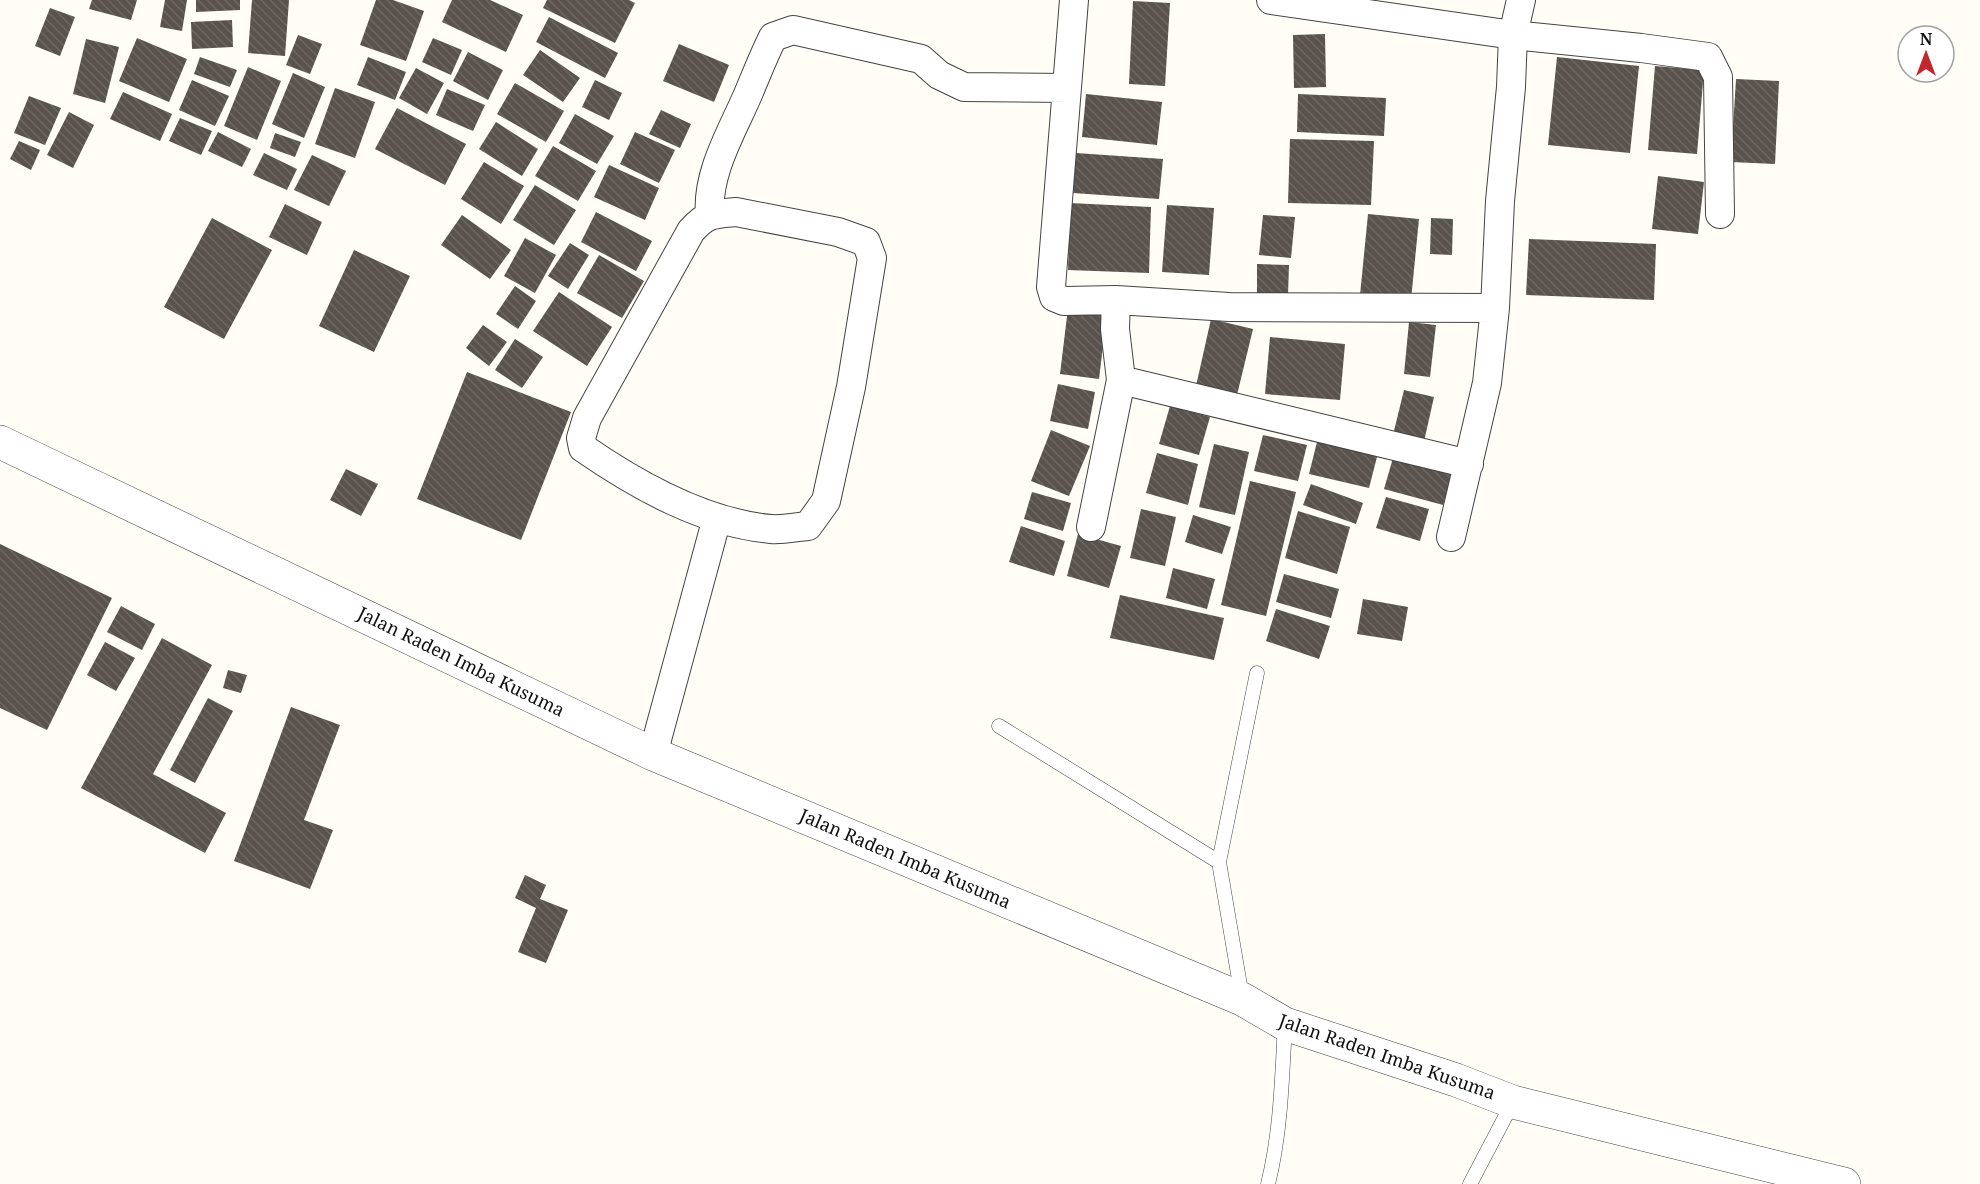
<svg xmlns="http://www.w3.org/2000/svg" width="1980" height="1184" font-family="'Noto Serif',serif">
<style>
.building{fill:url(#building-back-hatch)}
.lines{fill:none;stroke-linecap:round;stroke-linejoin:round}
.service-casing{stroke:#444;stroke-width:15}
.minor-casing{stroke:#444;stroke-width:30}
.tertiary-casing{stroke:#444;stroke-width:34}
.service{stroke:#fff;stroke-width:14}
.minor{stroke:#fff;stroke-width:28}
.tertiary{stroke:#fff;stroke-width:33}
.labels{text-anchor:middle;stroke-width:6;stroke-linejoin:round;paint-order:stroke}
.street-label{font-size:18px;fill:#111;stroke:#fff}
</style>
<defs>
<pattern id="building-back-hatch" width="6" height="6" patternUnits="userSpaceOnUse" patternTransform="scale(1.5)"><rect width="6" height="6" fill="#5a524d"/><path d="M-1 5l2 2M0 0l6 6M5-1l2 2" fill="none" stroke="#6d6662"/></pattern>
</defs>
<rect width="100%" height="100%" fill="#fffdf5"/>
<path class="building" d="M92,0H137L131,20L89,9Z
M165,0H187L182,31L160,27Z
M196,0H240V10L196,12Z
M252,0H289L285,56L248,53Z
M376,0H393L424,11L406,61L360,45Z
M452,0H490L523,15L506,52L442,22Z
M547,0H629L635,3L615,43L543,8Z
M1133,1L1170,3L1165,86L1129,84Z
M50,8L75,17L60,56L35,46Z
M549,17L618,53L605,78L536,42Z
M232,20L233,47L192,49L191,22Z
M1325,34L1326,87L1294,88L1293,35Z
M298,35L322,44L310,74L286,65Z
M137,38L187,59L169,102L119,81Z
M433,38L462,50L451,75L422,62Z
M86,39L119,47L105,103L73,94Z
M679,44L729,65L714,102L663,81Z
M540,50L580,78L563,102L523,75Z
M468,52L503,70L488,100L453,81Z
M200,57L237,70L230,87L194,74Z
M368,57L406,72L395,100L357,85Z
M1557,57L1639,66L1630,153L1548,145Z
M1655,66L1704,70L1697,154L1648,150Z
M248,67L281,81L257,140L224,126Z
M416,68L444,83L427,114L399,98Z
M293,73L325,87L304,138L272,124Z
M1736,79L1779,81L1775,164L1731,162Z
M192,80L229,96L215,126L179,110Z
M595,80L622,93L609,120L582,107Z
M515,83L564,111L546,142L497,114Z
M335,88L375,102L355,158L315,144Z
M447,89L485,105L473,131L436,115Z
M123,92L172,114L160,141L110,119Z
M1086,94L1162,102L1157,145L1082,137Z
M1298,94L1386,98L1384,136L1297,132Z
M29,96L61,108L45,145L14,133Z
M397,108L466,144L445,185L375,149Z
M661,110L691,124L680,148L649,134Z
M69,112L94,125L73,168L47,155Z
M575,114L614,136L597,164L559,143Z
M180,118L212,131L201,155L169,141Z
M496,122L538,149L522,176L479,149Z
M218,132L251,149L242,167L208,151Z
M635,132L675,150L659,183L620,164Z
M275,133L301,142L295,157L270,148Z
M1290,139L1374,141L1371,205L1288,203Z
M19,141L40,150L31,170L10,159Z
M553,146L596,171L578,201L535,176Z
M264,153L297,169L287,190L253,175Z
M1076,153L1163,159L1159,199L1073,193Z
M312,155L346,171L329,206L294,190Z
M484,162L524,186L501,224L461,199Z
M609,165L659,188L645,220L594,197Z
M1658,176L1704,182L1698,234L1652,229Z
M535,185L576,210L554,245L513,220Z
M1070,203L1151,207L1149,273L1068,270Z
M285,204L322,222L307,255L269,237Z
M1167,205L1214,208L1209,275L1162,272Z
M596,212L652,241L636,271L581,242Z
M1368,214L1419,219L1411,300L1360,295Z
M462,215L511,250L490,279L441,245Z
M1263,215L1295,217L1291,258L1259,255Z
M212,218L272,250L224,339L164,307Z
M1431,218L1453,219L1452,255L1430,254Z
M525,238L556,255L535,293L504,276Z
M1529,239L1656,244L1654,300L1526,295Z
M570,243L589,255L568,289L548,276Z
M354,250L410,276L374,352L319,326Z
M599,255L644,281L622,318L577,293Z
M1257,264L1289,265L1288,295H1257Z
M515,286L536,301L518,329L496,314Z
M559,292L612,327L587,366L533,331Z
M1068,308L1107,313L1099,379L1060,374Z
M1211,319L1253,329L1237,395L1196,386Z
M1409,322L1436,325L1430,377L1404,374Z
M483,325L507,342L489,366L466,348Z
M1270,337L1345,344L1340,400L1265,394Z
M515,339L543,357L522,388L495,370Z
M467,372L571,412L521,540L417,499Z
M1058,384L1095,392L1088,429L1050,421Z
M1404,390L1434,397L1423,446L1392,439Z
M1170,406L1210,417L1199,455L1159,444Z
M1051,430L1090,446L1069,496L1031,481Z
M1263,435L1307,445L1298,481L1254,471Z
M1318,438L1378,453L1369,488L1309,474Z
M1214,444L1249,452L1235,515L1199,507Z
M1157,453L1198,464L1188,505L1146,493Z
M1393,458L1452,475L1443,505L1384,489Z
M346,469L378,484L361,516L330,500Z
M1250,481L1296,492L1266,616L1221,605Z
M1311,484L1363,503L1356,524L1303,505Z
M1032,492L1071,503L1063,531L1024,519Z
M1386,497L1429,509L1420,541L1376,528Z
M1141,509L1176,517L1165,566L1130,558Z
M1298,511L1350,527L1337,574L1285,558Z
M1193,515L1231,527L1222,554L1185,542Z
M1021,526L1065,541L1054,576L1009,562Z
M1078,534L1121,546L1109,588L1067,576Z
M0,544L112,598L47,730L0,708Z
M1173,568L1215,579L1207,609L1166,598Z
M1284,574L1339,589L1331,618L1276,602Z
M1120,595L1224,618L1214,660L1110,638Z
M1363,599L1408,607L1402,641L1357,634Z
M121,606L155,624L142,650L107,632Z
M1276,609L1330,626L1319,659L1266,641Z
M162,638L212,665L153,774L226,813L205,853L81,788Z
M105,642L135,658L116,691L87,675Z
M228,670L247,675L241,693L223,688Z
M208,698L233,711L195,783L170,770Z
M291,707L340,725L304,820L333,830L310,889L234,861Z
M525,875L546,885L540,899L568,910L546,963L518,952L536,908L515,898Z"/>
<g class="lines">
<defs>
<path id="service" d="M999,726L1219,862L1242,997
M1219,862L1257,673
M1268,1184C1281,1132 1282,1077 1285,1024
M1470,1184L1513,1102"/>
<path id="minor" d="M1074,0L1051,287L1054,297L1064,301L1116,300L1229,307L1495,308L1500,201L1511,87L1513,35L1521,0
M1271,0L1513,35L1641,48L1708,57L1718,77L1720,214
M736,212L838,232L866,242L872,258L851,387L826,501L808,526C796,527 783,530 771,529C704,523 638,486 583,448L581,438L587,418L691,231C707,213 713,214 736,212Z
M710,215C706,173 733,130 749,92C757,73 764,55 773,37L793,30L921,59L939,75L964,87L1067,88
M1116,300L1115,329L1121,380L1469,464
M1091,527L1121,380
M1451,537L1487,383L1495,308
M653,754L717,518"/>
<path id="tertiary" d="M0,442L653,754L1242,999L1285,1024L1456,1080L1513,1102L1844,1184"/>
</defs>
<use href="#service" class="service-casing"/>
<use href="#minor" class="minor-casing"/>
<use href="#tertiary" class="tertiary-casing"/>
<use href="#service" class="service"/>
<use href="#minor" class="minor"/>
<use href="#tertiary" class="tertiary"/>
</g>
<g class="labels">
<g class="street-label">
<text transform="translate(461 662) rotate(26)" y="6">Jalan Raden Imba Kusuma</text>
<text transform="translate(905 859) rotate(23)" y="6">Jalan Raden Imba Kusuma</text>
<text transform="translate(1387 1057) rotate(19)" y="6">Jalan Raden Imba Kusuma</text>
</g>
</g>
<g transform="translate(1926 54)"><circle r="28" fill="#ffffff" stroke="#a0a0a0" stroke-width="1.5"/>
<path d="M0-4.5L10 22L0 15L-10 22Z" fill="#c4262e"/>
<text y="-9" font-size="16" font-weight="bold" text-anchor="middle" fill="#111111">N</text>
</g>
</svg>
